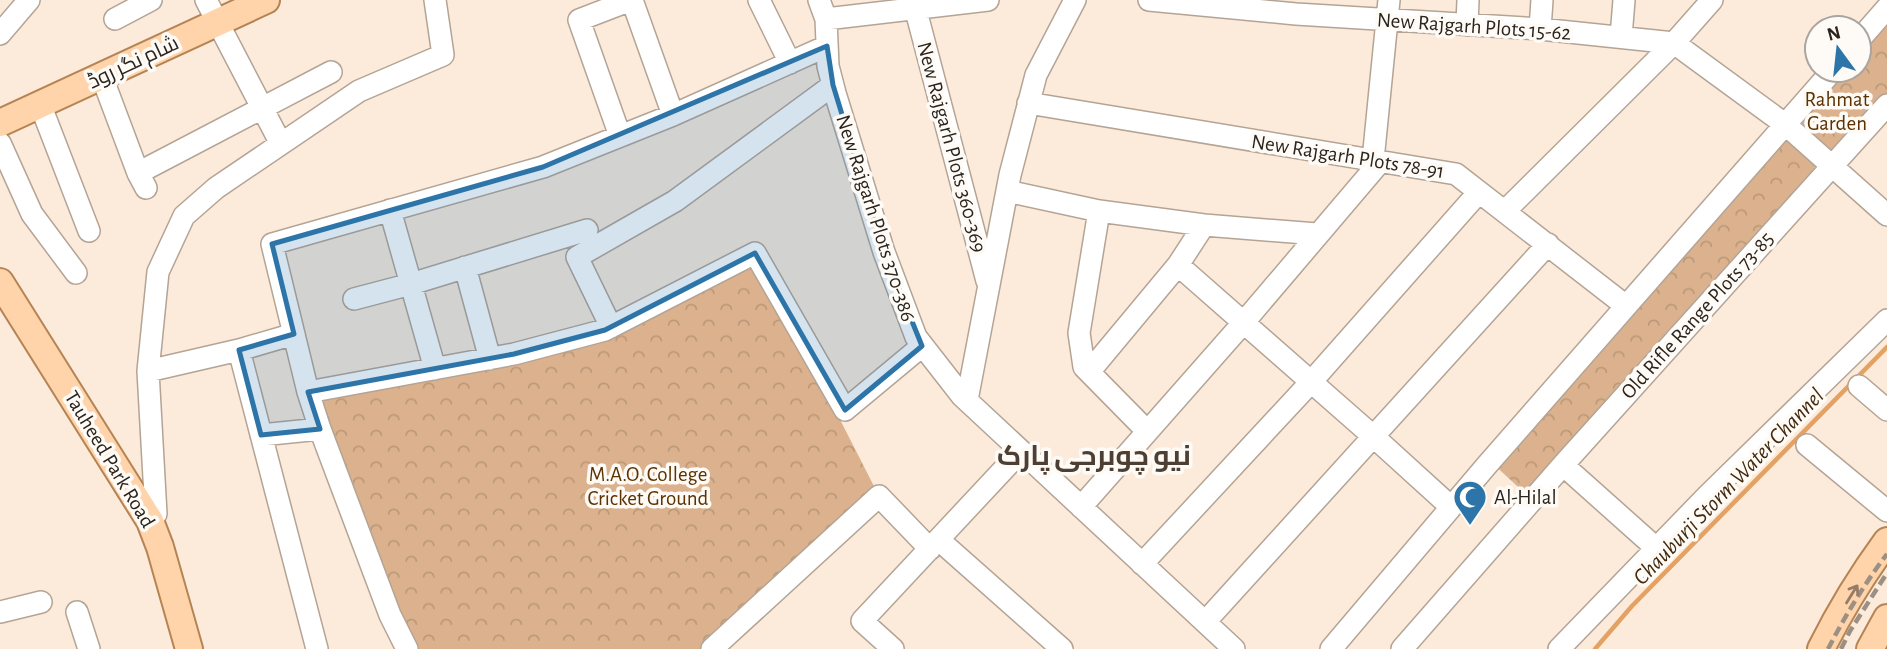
<svg xmlns="http://www.w3.org/2000/svg" width="1887" height="649" font-family="'Alegreya Sans',Cairo,sans-serif">
<style>
.forest{fill:url(#forest-crowns)}
.lines{fill:none;stroke-linecap:round;stroke-linejoin:round}
.stream{stroke:#e3a264;stroke-width:4.5}
.minor-casing{stroke:#b4a495;stroke-width:24}
.major-casing{stroke:#b58454;stroke-width:30}
.minor{stroke:#fff;stroke-width:21}
.major{stroke:#ffd4aa;stroke-width:26}
.rail{stroke:#9c9084;stroke-width:4.5;stroke-dasharray:10 5;stroke-linecap:butt}
.oneway{stroke:#957c64}
.marked{fill:#2d75a9;fill-opacity:0.2;stroke:#2d75a9;stroke-width:5;stroke-linejoin:round}
.labels{text-anchor:middle;stroke-width:7;stroke-linejoin:round;paint-order:stroke}
.street-label{font-size:21px;fill:#2b241e;stroke:#fefbf7}
.park-label{font-size:21px;fill:#5c3200;stroke:#fefbf7}
.poi-label{font-size:21px;fill:#2b241e;stroke:#fefbf7;text-anchor:start}
.water-label{font-size:23px;font-style:italic;fill:#43290e;stroke:#fefbf7}
.district-label{font-size:28px;font-weight:bold;fill:#4d3f33;stroke:#fefbf7}
</style>
<defs>
<pattern id="forest-crowns" width="20" height="18" patternUnits="userSpaceOnUse" patternTransform="scale(1.75)"><rect width="20" height="18" fill="#dbb28d"/><path d="M2 6a3 3 0 1 1 6 0M12 15a3 3 0 1 1 6 0" fill="none" stroke="#bc9979"/></pattern>
</defs>
<rect width="100%" height="100%" fill="#fcebdb"/>
<path class="forest" d="M1887,7V103L1530,498L1490,461L1832,70H1859V39Z
M755,253L879,496L712,649H407L308,392L610,327Z"/>
<g class="lines">
<path class="stream" d="M1595,649L1632,606L1887,347"/>
<defs>
<path id="minor" d="M206,0L281,144
M632,0L673,115
M759,0L790,63
M819,0L826,19L828,66L835,93L884,252L916,337L962,396L1234,649
M1149,0L1296,14L1540,29L1674,43L1786,125L1887,215
M915,7L987,281
M115,19L151,0
M826,19L988,0
M1467,25L1468,0
M1540,29L1542,0
M0,34L29,0
M1621,37L1624,0
M1859,40L1887,8
M102,77L138,173L146,188
M1028,103L1456,174L1626,306
M40,104L89,231
M620,136L579,20L631,0
M0,143L32,214L76,273
M1373,160L1389,0
M138,173L331,72
M1007,191L1099,211L1204,225L1317,234
M390,210L435,369
M1099,211L1079,333L1084,367L1147,431
M1505,211L1674,43L1712,0
M1178,265L1374,437L1451,507
M465,267L490,359
M354,299L411,284L587,230
M611,327L577,257L675,201L833,85
M294,334L239,350L317,649
M148,371L239,350
M1089,372L1178,265L1204,225
M1859,386L1887,410
M308,392L514,354L605,330L755,253L845,410L922,346
M967,400L1010,175L1036,75L1075,0
M261,435L320,429
M1807,445L1887,511
M1563,465L1656,548
M1081,507L1244,322L1380,162
M150,521L156,514L148,371L158,272L184,216L216,188L359,91L443,55L435,0
M939,540L1062,649
M1142,564L1311,382L1479,192
M0,612L41,602
M77,612L89,649
M1205,622L1548,244
M407,649L390,615L320,429L308,392L272,244L543,167L673,115L827,46
M712,649L879,496L930,549
M893,649L862,621L1021,451
M1331,649L1487,465L1833,70
M1402,649L1563,465L1887,105
M1559,649L1707,496L1887,320"/>
<path id="major" d="M0,123L266,0
M0,282L150,521L160,547L189,649
M1821,649C1840,611 1862,575 1887,541
M1870,649L1887,618"/>
</defs>
<use href="#minor" class="minor-casing"/>
<use href="#major" class="major-casing"/>
<use href="#minor" class="minor"/>
<use href="#major" class="major"/>
<path class="rail" d="M1828,649C1845,616 1865,583 1887,554
M1841,649L1850,631L1887,573"/>
</g>
<defs><path id="oneway-shaft" d="M-6 0H5M1.5-3L5.5 0L1.5 3" fill="none" stroke-width="1.6" stroke-linecap="round" stroke-linejoin="round" transform="scale(1.75)"/></defs>
<use class="oneway" href="#oneway-shaft" transform="translate(1852 594) rotate(-58)"/>
<path class="marked" d="M827,46L833,85L884,252L922,346L845,410L755,253L605,330L514,354L308,392L320,429L261,435L239,350L294,334L272,244L543,167Z"/>
<defs>
<symbol id="mosque-pin" viewBox="-11 -11 22 30"><path d="M0 17L-7.5 6A9.5 9.5 0 1 1 7.5 6Z" fill="#2d75a9" stroke="#fefbf7"/><path d="M3.5-4.9A6 6 0 1 0 3.5 4.9A5 5 0 1 1 3.5-4.9Z" fill="#fff"/></symbol>
</defs>
<g fill-rule="evenodd">
<use href="#mosque-pin" x="1451" y="478" width="38" height="52"/>
</g>
<g class="labels">
<g class="street-label">
<text transform="translate(1474 26) rotate(4)" y="7">New Rajgarh Plots 15-62</text>
<text transform="translate(133 62) rotate(-25)" y="7">شام نگر روڈ</text>
<text transform="translate(952 147) rotate(75)" y="7">New Rajgarh Plots 360-369</text>
<text transform="translate(1348 156) rotate(9)" y="7">New Rajgarh Plots 78-91</text>
<text transform="translate(876 218) rotate(72)" y="7">New Rajgarh Plots 370-386</text>
<text transform="translate(1697 315) rotate(-48)" y="7">Old Rifle Range Plots 73-85</text>
<text transform="translate(110 459) rotate(59)" y="7">Tauheed Park Road</text>
</g>
<g class="park-label">
<text x="1837" y="106">Rahmat<tspan x="1837" dy="24">Garden</tspan></text>
<text x="648" y="481">M.A.O. College<tspan x="648" dy="24">Cricket Ground</tspan></text>
</g>
<g class="poi-label">
<text x="1494" y="504">Al-Hilal</text>
</g>
<g class="water-label">
<text transform="translate(1728 486) rotate(-46)" y="8">Chauburji Storm Water Channel</text>
</g>
<g class="district-label">
<text x="1094" y="465">نیو چوبرجی پارک</text>
</g>
</g>
<g transform="translate(1838 49) rotate(345)"><circle r="33" fill="#fefbf7" stroke="#aaa5a0" stroke-width="2"/>
<path d="M0-5L12 26L0 18L-12 26Z" fill="#2d75a9"/>
<text y="-10" font-size="19" font-weight="bold" text-anchor="middle" fill="#2b241e">N</text>
</g>
</svg>
